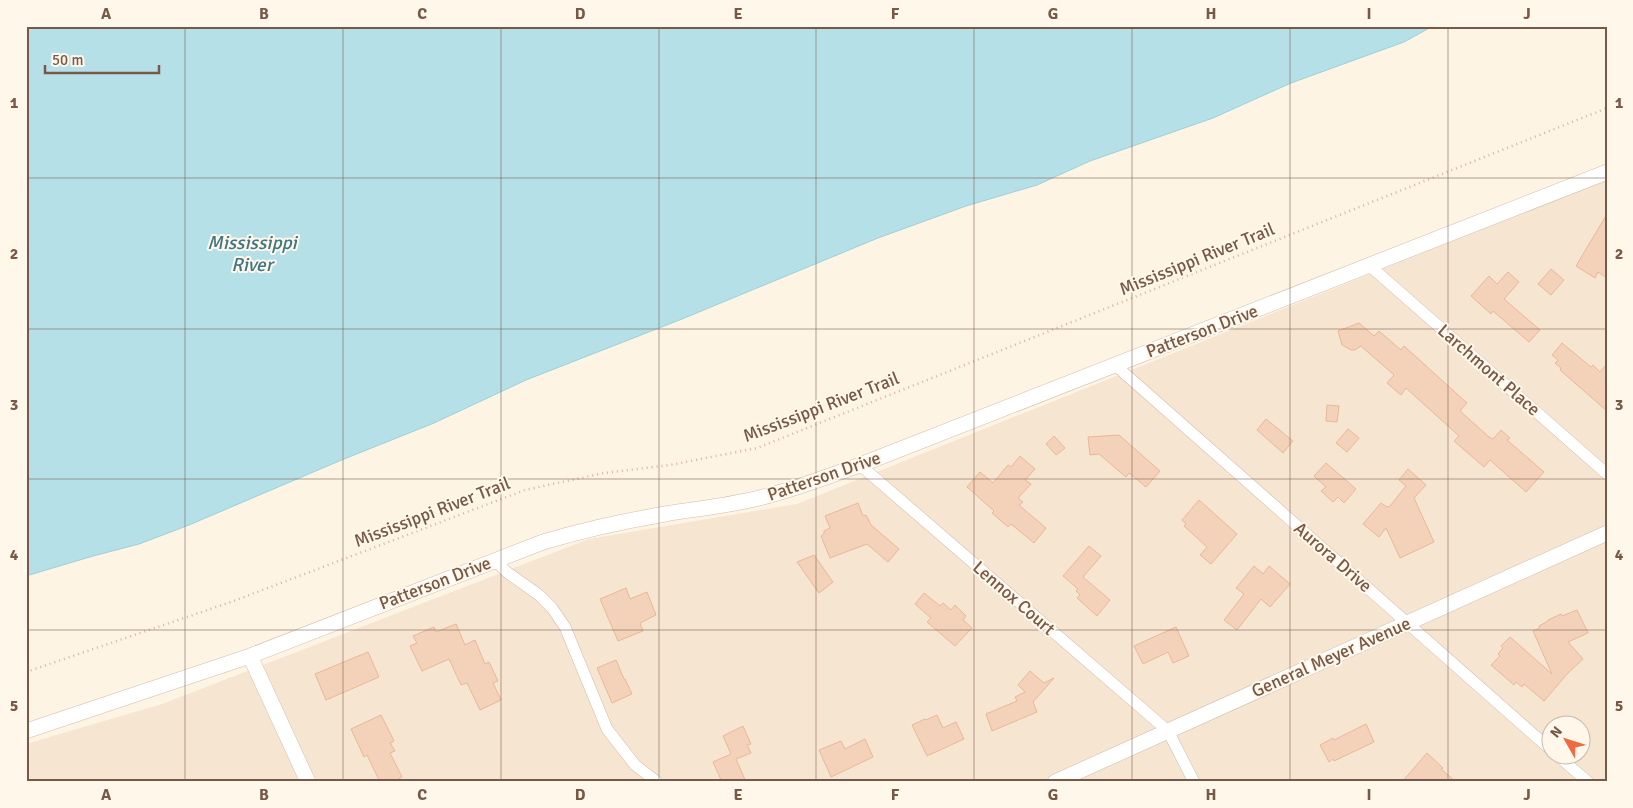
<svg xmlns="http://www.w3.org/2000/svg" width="1633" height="808" font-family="Signika,sans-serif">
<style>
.residential{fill:#f5e5d1;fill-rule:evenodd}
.water{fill:#b6e0e8;stroke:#9cd0da}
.building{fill:#f4d2b9;stroke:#e8b899}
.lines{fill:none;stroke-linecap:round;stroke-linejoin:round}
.minor-casing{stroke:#d1bdac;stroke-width:12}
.tertiary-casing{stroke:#d1bdac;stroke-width:16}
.path{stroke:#d9b59c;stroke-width:2.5;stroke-dasharray:1 4;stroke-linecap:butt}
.minor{stroke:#fff;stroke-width:11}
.tertiary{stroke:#fff;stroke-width:15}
.grid{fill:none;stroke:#775948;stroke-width:1;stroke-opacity:0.55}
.labels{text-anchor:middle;stroke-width:4;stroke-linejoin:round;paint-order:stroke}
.street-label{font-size:18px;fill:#775948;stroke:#fff7ea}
.water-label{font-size:19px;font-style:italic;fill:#3d7784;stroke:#fff7ea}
.neatline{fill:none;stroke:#775948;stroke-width:2}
.grid-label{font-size:16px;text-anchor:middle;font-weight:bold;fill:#775948}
</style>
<rect width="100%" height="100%" fill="#fdf4e3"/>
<path class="residential" d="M1607,179V782H26V744L162,704L589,539L797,504ZM1550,726H1580V756H1550Z"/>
<path class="water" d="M26,26H1433L1404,42L1291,83L1213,118L1090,161L1037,185L966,206L878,238L682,319L526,380L434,423L344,459L189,525L139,544L93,556L26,576Z"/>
<path class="building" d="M1607,214V278L1598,272L1595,278L1576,266Z
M1551,269L1564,280L1551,295L1538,284Z
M1508,272L1519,282L1504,299L1540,330L1529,342L1493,311L1491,314L1471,296L1489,276L1497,284Z
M1359,323L1374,336L1379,331L1401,350L1404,346L1467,403L1460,411L1489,437L1493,439L1501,430L1510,438L1507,440L1544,472L1526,492L1490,460L1484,467L1454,441L1459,436L1406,388L1401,395L1387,383L1394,375L1361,346L1355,350H1351L1342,345L1338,331Z
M1562,343L1591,367L1593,365L1600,372L1607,364V411L1560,370L1561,368L1555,363L1558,360L1552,355Z
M1327,405L1339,406L1337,422L1326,421Z
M1266,419L1293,441L1283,453L1257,430Z
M1348,429L1359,438L1347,452L1336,443Z
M1119,435L1160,471L1146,487L1129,473L1126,477L1099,454L1090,455L1088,437Z
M1054,436L1065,448L1056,455L1046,444Z
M1020,456L1035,469L1025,480L1031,484L1018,498L1023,502L1019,505L1046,528L1034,543L1011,524L1008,527L992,513L994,511L967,487L980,472L993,483L1008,465L1011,467Z
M1326,463L1356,489L1344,503L1338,497L1333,502L1321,491L1326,487L1314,476Z
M1408,469L1426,485L1414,498L1434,542L1400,558L1386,528L1379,537L1363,524L1381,503L1387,507L1390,506L1406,486L1399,480Z
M1199,500L1237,534L1211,564L1200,555L1207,547L1184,526L1186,524L1182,520Z
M858,503L863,516L866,515L871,525L899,549L888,562L867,544L830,558L821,536L824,534V531L830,528L825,516Z
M1089,546L1101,556L1083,577L1110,600L1097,616L1077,598L1080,595L1076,591L1078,589L1063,576Z
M814,555L833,582L819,593L797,562Z
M1254,566L1263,574L1269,566L1290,584L1270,607L1261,599L1237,630L1224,620L1244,594L1236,588Z
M626,588L630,599L647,592L656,615L640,623L643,631L618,641L600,599Z
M924,593L940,606L943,603L951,610L955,605L966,616L963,620L972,628L955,646L927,622L931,618L915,604Z
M1577,610L1588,633L1568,642L1583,659L1568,673L1544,701L1524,684L1522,687L1516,682L1514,685L1491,665L1500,656L1498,654L1503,648L1501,646L1510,637L1552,674L1533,631L1540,628L1539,626L1548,621V620L1561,614L1562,616Z
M456,624L465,645L475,640L485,664L489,662L498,681L493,683L501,700L480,710L467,683L461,685L449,659L422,671L410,646L417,643L413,636L434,627L436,632Z
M1176,627L1189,656L1173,663L1168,652L1143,664L1134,646Z
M368,652L379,677L326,700L315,674Z
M616,660L624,679H625L632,694L612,703L597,668Z
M1030,671L1044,683L1054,678L1033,702L1037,712L992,731L986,714L1017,701L1015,697L1025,692L1018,685Z
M381,715L394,741L390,743L395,751L390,753L402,777L393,782H380L367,755L364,757L351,729Z
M937,715L943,728L956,722L964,739L927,756L912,725L925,719L926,720Z
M1366,724L1374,742L1334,761L1333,759L1329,762L1320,745L1333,738L1334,740Z
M743,726L751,744L747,745L751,753L736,759L746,782H722L713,762L731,754L723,736Z
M865,739L873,757L831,777L819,750L841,741L845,749Z
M1427,753L1443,768L1441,769L1456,782H1402Z"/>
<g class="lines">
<defs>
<path id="minor" d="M1370,266L1607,474
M1115,365L1550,749
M860,465L1168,731L1194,782
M494,560L508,573L539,595L552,608L565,627L607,729L635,765L657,782
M1558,756L1588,782"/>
<path id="tertiary" d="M250,656L308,782
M26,731L250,656L543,542C583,530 624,521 665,514C695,509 725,506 755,499C791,491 826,477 860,465L1607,172
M1055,782L1607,533"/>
</defs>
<use href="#minor" class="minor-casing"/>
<use href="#tertiary" class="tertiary-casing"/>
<path class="path" d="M26,672L231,602L525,490L604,473L670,465L757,448L1607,108"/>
<use href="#minor" class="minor"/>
<use href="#tertiary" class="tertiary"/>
</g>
<path class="grid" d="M185,26V782M343,26V782M501,26V782M659,26V782M816,26V782M974,26V782M1132,26V782M1290,26V782M1448,26V782M26,178H1607M26,329H1607M26,479H1607M26,630H1607"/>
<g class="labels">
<g class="street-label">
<text transform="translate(1197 259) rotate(-22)" y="6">Mississippi River Trail</text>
<text transform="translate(1202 331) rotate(-21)" y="6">Patterson Drive</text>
<text transform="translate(1489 370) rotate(41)" y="6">Larchmont Place</text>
<text transform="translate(821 407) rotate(-21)" y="6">Mississippi River Trail</text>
<text transform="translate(824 476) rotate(-19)" y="6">Patterson Drive</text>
<text transform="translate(432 512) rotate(-21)" y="6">Mississippi River Trail</text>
<text transform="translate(1333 557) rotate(41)" y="6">Aurora Drive</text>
<text transform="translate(435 583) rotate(-21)" y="6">Patterson Drive</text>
<text transform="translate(1014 598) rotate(41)" y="6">Lennox Court</text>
<text transform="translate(1331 657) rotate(-24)" y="6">General Meyer Avenue</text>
</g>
<g class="water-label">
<text x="252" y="249">Mississippi<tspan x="252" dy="22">River</tspan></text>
</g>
</g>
<rect width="1633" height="808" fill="none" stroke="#fff7ea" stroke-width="55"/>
<g transform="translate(1566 740) rotate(309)"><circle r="24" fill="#fff7ea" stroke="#c9b8a9"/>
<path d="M0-4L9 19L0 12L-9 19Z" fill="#ee6a42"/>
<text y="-8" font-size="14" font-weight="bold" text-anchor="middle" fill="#775948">N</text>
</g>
<path d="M45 65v8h114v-8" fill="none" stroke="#775948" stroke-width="2.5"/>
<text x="52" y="65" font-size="15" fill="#775948" stroke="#fff7ea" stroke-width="4" paint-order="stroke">50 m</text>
<rect x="28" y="28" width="1578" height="752" class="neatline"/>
<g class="grid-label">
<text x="106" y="19">A</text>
<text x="264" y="19">B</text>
<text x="422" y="19">C</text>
<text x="580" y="19">D</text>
<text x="738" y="19">E</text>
<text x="895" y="19">F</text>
<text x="1053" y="19">G</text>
<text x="1211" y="19">H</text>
<text x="1369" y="19">I</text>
<text x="1527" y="19">J</text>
<text x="14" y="108">1</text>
<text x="1619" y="108">1</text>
<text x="14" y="259">2</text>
<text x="1619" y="259">2</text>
<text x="14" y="410">3</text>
<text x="1619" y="410">3</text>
<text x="14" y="560">4</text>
<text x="1619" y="560">4</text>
<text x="14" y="711">5</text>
<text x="1619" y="711">5</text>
<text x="106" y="800">A</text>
<text x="264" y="800">B</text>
<text x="422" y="800">C</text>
<text x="580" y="800">D</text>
<text x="738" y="800">E</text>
<text x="895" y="800">F</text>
<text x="1053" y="800">G</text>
<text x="1211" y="800">H</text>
<text x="1369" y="800">I</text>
<text x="1527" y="800">J</text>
</g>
</svg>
